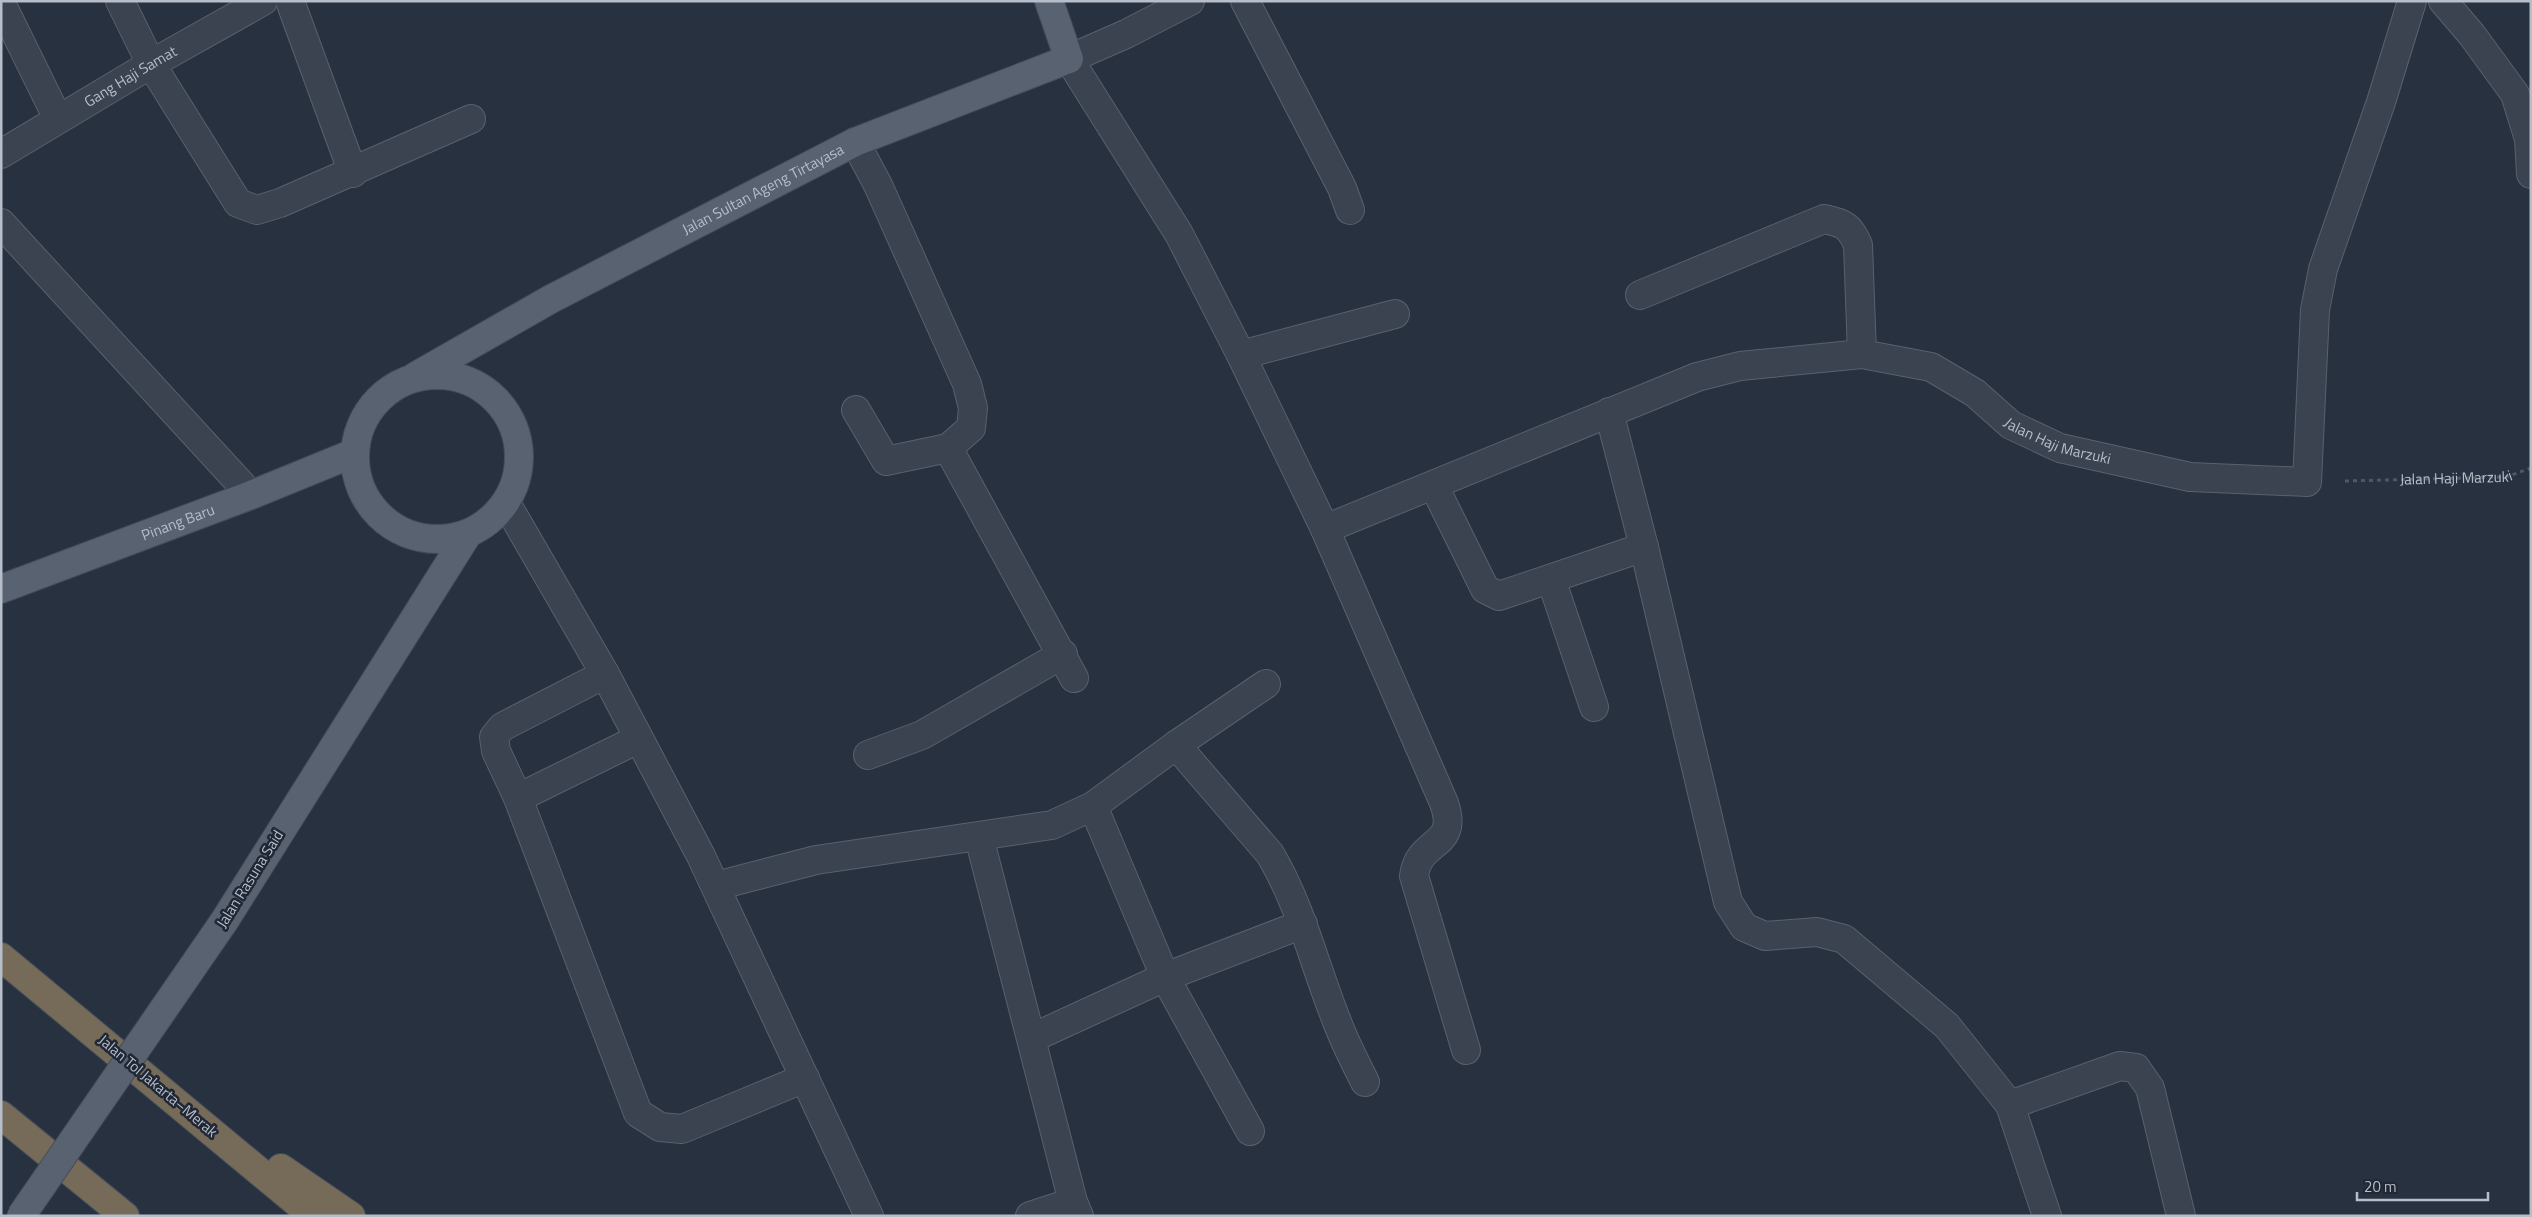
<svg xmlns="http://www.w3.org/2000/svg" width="2532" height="1217" font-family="'Titillium Web',sans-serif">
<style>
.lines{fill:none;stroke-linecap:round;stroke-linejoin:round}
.minor-casing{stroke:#59616d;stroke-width:30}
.major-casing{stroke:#444c59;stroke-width:30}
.highway-casing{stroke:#464e5a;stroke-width:30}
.path{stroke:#495c60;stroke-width:3;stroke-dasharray:4 4;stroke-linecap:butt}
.minor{stroke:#3b4350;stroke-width:28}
.major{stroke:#596270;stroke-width:28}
.highway{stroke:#756b58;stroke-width:28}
.major-bridge-casing{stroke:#444c59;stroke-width:30;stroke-linecap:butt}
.major-bridge{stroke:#596270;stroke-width:28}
.labels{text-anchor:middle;stroke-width:5;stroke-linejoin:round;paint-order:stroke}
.street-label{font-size:15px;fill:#b7beca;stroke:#202835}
</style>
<rect width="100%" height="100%" fill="#273140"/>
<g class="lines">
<defs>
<g id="minor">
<path d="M120,1L151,64L238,203L257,210L280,203L471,119"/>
<path d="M290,1L353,173"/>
<path d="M1190,1L1126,34L1069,59L1179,234L1241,355L1325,529L1444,803C1460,849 1419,837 1414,876L1466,1050"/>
<path d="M1245,1L1342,188L1350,210"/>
<path d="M2443,1L2472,35L2515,94L2529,139L2531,174"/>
<path d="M1,3L58,119"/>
<path d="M855,142L878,185L967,384L973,408L971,428L948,448"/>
<path id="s2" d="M1,154L151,64L263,1"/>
<path d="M1,223L251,495"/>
<path d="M1640,295L1824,219C1844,223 1850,226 1858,245L1862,354"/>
<path d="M1241,355L1395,314"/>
<path d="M856,410L886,461L948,448L1074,678"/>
<path d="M1609,412L1644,547L1728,902L1744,927L1765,936L1817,932L1844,939L1947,1026L2010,1105L2120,1066L2136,1068L2150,1088L2181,1216"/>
<path d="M1434,486L1485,589L1499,596L1644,547"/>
<path d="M506,503L605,674L701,856L869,1216"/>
<path id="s3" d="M1325,529L1697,377L1740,366L1862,354L1931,367L1975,393L2011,425L2060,448L2190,477L2307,482L2315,310L2323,269L2381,102L2412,1"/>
<path d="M1551,579L1594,707"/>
<path d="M638,739L518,798L638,1113L660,1127L682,1129L805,1078"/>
<path d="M1176,745L1270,854C1301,906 1314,964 1336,1019C1344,1041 1355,1062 1365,1082"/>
<path d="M868,755L922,735L1063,654"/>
<path d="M518,798L496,751L494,737L502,727L605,674"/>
<path d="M1093,806L1165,977L1250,1131"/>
<path d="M979,837L1073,1202L1079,1216"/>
<path d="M716,886L816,860L1052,825L1093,806L1176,745L1266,684"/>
<path d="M1032,1038L1165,977L1303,924"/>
<path d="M2010,1105L2047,1216"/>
<path d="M1030,1216L1073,1202"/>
</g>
<g id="major">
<circle cx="437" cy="457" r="82"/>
<path id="s4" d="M416,376L551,299L855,142L1069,59L1049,1"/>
<path id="s5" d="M1,589L251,495L354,453"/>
<path d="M225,920L467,535"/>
</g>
<path id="highway" d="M1,957L313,1216
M1,1115L125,1216
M281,1168L351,1216"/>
</defs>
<use href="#minor" class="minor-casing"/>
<use href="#major" class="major-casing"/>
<use href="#highway" class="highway-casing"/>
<path class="path" id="s1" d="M2345,481L2506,477L2531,468"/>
<use href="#minor" class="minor"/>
<use href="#major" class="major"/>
<use href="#highway" class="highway"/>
<defs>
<path id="major-bridge" d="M21,1216L225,920"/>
</defs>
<use href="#major-bridge" class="major-bridge-casing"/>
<use href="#major-bridge" class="major-bridge"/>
</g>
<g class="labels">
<g class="street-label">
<text dy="5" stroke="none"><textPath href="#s2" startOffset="151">Gang Haji Samat</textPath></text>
<text dy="5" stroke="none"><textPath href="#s4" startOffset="394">Jalan Sultan Ageng Tirtayasa</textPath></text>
<text dy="5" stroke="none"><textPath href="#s3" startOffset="788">Jalan Haji Marzuki</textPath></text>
<text dy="5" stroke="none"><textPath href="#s1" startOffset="111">Jalan Haji Marzuki</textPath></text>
<text dy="5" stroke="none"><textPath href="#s5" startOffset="189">Pinang Baru</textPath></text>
<text transform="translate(250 879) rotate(-58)" y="5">Jalan Rasuna Said</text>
<text transform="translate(158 1086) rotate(40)" y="5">Jalan Tol Jakarta–Merak</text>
</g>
</g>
<rect width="2532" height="1217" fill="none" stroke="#b7beca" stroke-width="5"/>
<path d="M2357 1192v8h131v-8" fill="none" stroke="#b7beca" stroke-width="2.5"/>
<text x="2364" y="1192" font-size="15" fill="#b7beca" stroke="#202835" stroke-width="4" paint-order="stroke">20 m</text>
</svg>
